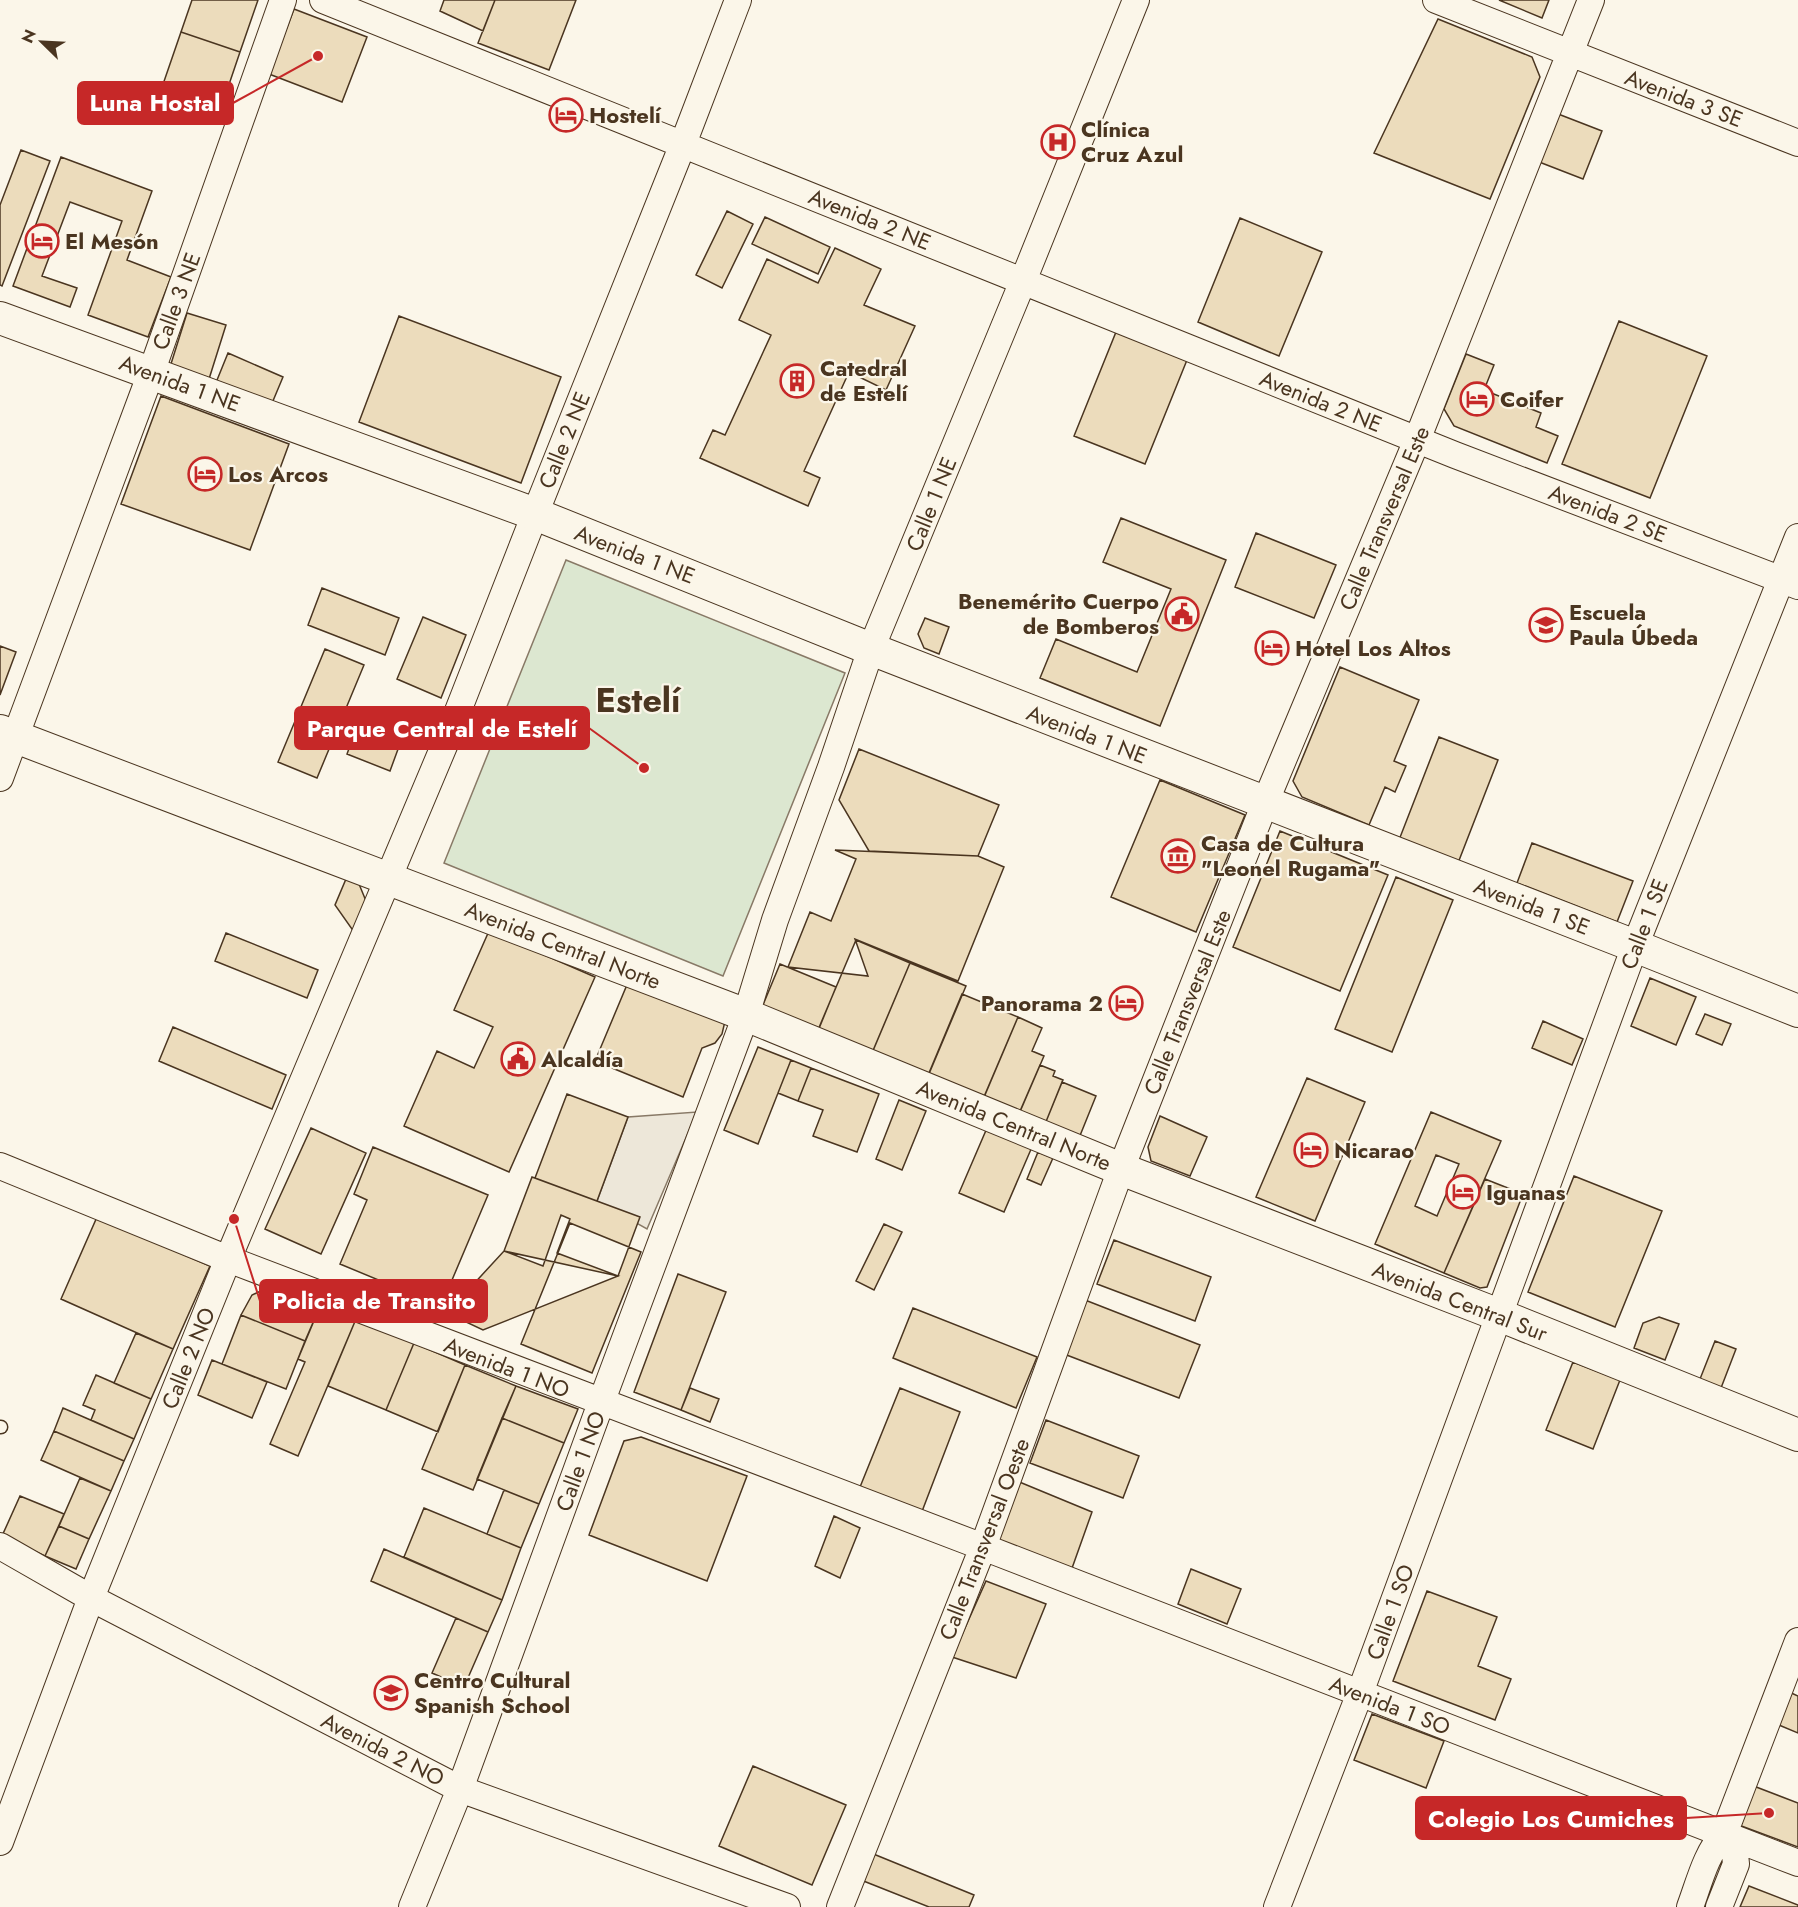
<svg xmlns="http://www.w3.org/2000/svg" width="1798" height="1907" font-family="Jost,sans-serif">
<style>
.green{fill:#dce7d0;stroke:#887966;stroke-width:1.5}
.parking{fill:#ede7d9;stroke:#887966;stroke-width:1.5}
.building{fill:#ecdcbc;stroke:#4a3520;stroke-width:1.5;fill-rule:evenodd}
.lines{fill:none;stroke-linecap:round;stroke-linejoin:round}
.service-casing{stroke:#4a3520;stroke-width:15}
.minor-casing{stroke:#4a3520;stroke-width:28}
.tertiary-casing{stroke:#4a3520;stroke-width:34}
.service{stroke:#fbf6e9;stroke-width:12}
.minor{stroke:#fbf6e9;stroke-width:26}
.tertiary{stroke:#fbf6e9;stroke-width:32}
.labels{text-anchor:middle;stroke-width:4.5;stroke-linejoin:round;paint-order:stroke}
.street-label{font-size:22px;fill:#4a3520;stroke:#fbf6e9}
.poi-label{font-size:22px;font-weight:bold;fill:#4a3520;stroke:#fbf6e9;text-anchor:start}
.town-label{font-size:34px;font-weight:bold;fill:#4a3520;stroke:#fbf6e9}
.leader{fill:none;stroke:#c62828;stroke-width:2}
.callout-dot{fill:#c62828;stroke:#fbf6e9;stroke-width:2}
.callout{fill:#c62828;stroke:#c62828;stroke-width:2}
.callout-label{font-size:24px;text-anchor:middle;font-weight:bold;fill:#fff}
</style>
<rect width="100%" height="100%" fill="#fbf6e9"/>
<path class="green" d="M566,560L845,673L723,976L444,863Z"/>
<path class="parking" d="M697,1112L647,1229L597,1201L628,1117Z"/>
<path class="building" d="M192,0H258L240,52L181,32Z
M444,0H495L483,31L440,11Z
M495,0H576L549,70L478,43Z
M1499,0H1549L1542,18Z
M294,9L367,37L342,102L269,74Z
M1438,19L1532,57L1540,77L1490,199L1374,153Z
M181,32L240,52L219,114L160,93Z
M1553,112L1602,131L1583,179L1534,160Z
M21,150L50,161L2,286L0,285V205Z
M61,157L152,191L127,260L171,277L148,337L88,315L122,221L70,202L42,276L77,288L70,307L13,286Z
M727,211L753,224L722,288L696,275Z
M765,217L830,247L818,274L752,244Z
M1240,218L1322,252L1279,356L1198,322Z
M835,248L881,269L864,305L915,326L886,390L849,372L804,471L820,478L808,506L700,458L713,430L725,435L771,335L739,320L767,259L818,283Z
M187,313L226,325L209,379L170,367Z
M399,316L561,377L521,483L359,422Z
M1619,321L1707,356L1650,498L1562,464Z
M1116,332L1187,360L1145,464L1074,436Z
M228,353L283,377L270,408L215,385Z
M1466,354L1494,365L1484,390L1541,413L1536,427L1558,436L1547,463L1454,426L1444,409Z
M161,396L289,444L250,550L121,504Z
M1121,518L1226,560L1160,726L1040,678L1056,639L1137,672L1171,589L1103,562Z
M1256,533L1336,565L1314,618L1235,587Z
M322,588L399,618L385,655L308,625Z
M423,617L466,635L441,698L397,679Z
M925,618L949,627L939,654L924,648L918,634Z
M0,646L16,652L0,695Z
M325,649L364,665L317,778L278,762Z
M1340,667L1419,700L1394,761L1406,766L1395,792L1385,787L1369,825L1302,797L1293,781Z
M358,724L401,741L390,771L347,754Z
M1439,737L1498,760L1458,863L1399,840Z
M859,749L999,805L978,856L869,851L839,800Z
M1160,780L1245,815L1196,932L1111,897Z
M1280,831L1388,875L1340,991L1233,947Z
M1532,843L1633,881L1617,922L1517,883Z
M835,850L978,856L1004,867L958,981L855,939L868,976L788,967L810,912L831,921L856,859Z
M1396,877L1453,900L1392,1052L1335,1029Z
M346,879L359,884L366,901L354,932L335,905Z
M489,931L595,977L509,1172L404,1126L437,1051L474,1068L493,1027L454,1010Z
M226,933L318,970L307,998L215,961Z
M856,940L910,963L869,1060L815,1037Z
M910,963L966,986L923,1088L867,1065Z
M780,964L836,987L811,1048L755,1024Z
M1650,978L1696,997L1676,1045L1631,1026Z
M629,980L726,1017L722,1034L715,1043L702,1048L683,1097L595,1061Z
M962,994L1018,1017L982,1102L926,1080Z
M1705,1014L1731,1024L1722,1045L1696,1034Z
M1018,1017L1042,1028L1032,1051L1044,1056L1019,1114L983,1099Z
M1543,1021L1583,1039L1572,1065L1532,1048Z
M173,1027L286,1075L272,1109L159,1061Z
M758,1047L791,1060L758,1144L724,1130Z
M791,1060L811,1068L798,1101L778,1093Z
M1040,1065L1055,1071L1053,1076L1063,1080L1043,1129L1017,1118Z
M811,1068L879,1094L857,1152L813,1136L823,1110L798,1101Z
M1307,1078L1365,1102L1315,1221L1256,1197Z
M1062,1082L1096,1096L1077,1143L1043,1129Z
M567,1094L628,1117L597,1201L535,1178Z
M899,1100L926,1111L902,1170L876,1159Z
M1431,1112L1501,1141L1444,1273L1375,1244ZM1436,1155L1459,1164L1437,1216L1415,1206Z
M1160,1116L1207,1137L1190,1176L1151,1161L1148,1147Z
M311,1128L366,1153L321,1254L265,1229Z
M987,1128L1032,1147L1004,1212L959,1193Z
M373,1147L488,1195L441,1306L340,1264L367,1200L354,1194Z
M1038,1152L1053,1158L1041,1185L1027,1179Z
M1574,1176L1662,1211L1615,1327L1528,1292Z
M532,1177L640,1217L618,1276L557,1253L570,1219L561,1215L543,1266L504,1251Z
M1485,1179L1523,1194L1487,1287L1480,1288L1444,1273Z
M97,1217L210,1266L173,1349L61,1299Z
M570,1223L641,1252L592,1373L521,1344Z
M884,1224L902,1232L874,1290L856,1281Z
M1114,1240L1211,1277L1195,1321L1097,1284Z
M504,1251L618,1276L483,1330L447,1313Z
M678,1274L726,1292L681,1410L634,1392Z
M265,1289L321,1304L305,1341L241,1315L252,1295Z
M1085,1300L1200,1345L1179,1398L1064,1354Z
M321,1304L356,1319L298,1456L270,1444L305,1362L298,1359Z
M913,1308L1037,1357L1016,1408L893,1358Z
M241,1315L305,1341L286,1389L222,1364Z
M1659,1317L1679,1324L1665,1360L1634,1348L1643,1323Z
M356,1319L414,1343L386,1410L328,1386Z
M136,1333L173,1349L151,1399L114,1383Z
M1715,1341L1736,1349L1721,1388L1700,1379Z
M414,1343L465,1365L438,1432L386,1410Z
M212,1360L267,1382L252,1418L198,1395Z
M1573,1362L1620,1380L1593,1449L1546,1430Z
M465,1365L516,1386L473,1490L422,1469Z
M96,1375L151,1399L134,1439L91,1420L95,1410L83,1405Z
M516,1386L578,1409L564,1443L502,1418Z
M690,1388L719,1399L710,1422L681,1410Z
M900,1388L960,1412L921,1514L858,1492Z
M63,1408L134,1439L124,1461L54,1431Z
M502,1418L564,1443L539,1504L477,1479Z
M1046,1420L1139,1456L1123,1498L1030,1463Z
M54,1431L124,1461L111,1491L41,1460Z
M641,1437L747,1476L707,1581L589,1535L624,1441Z
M80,1478L111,1491L89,1539L59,1526Z
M1017,1481L1092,1512L1071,1571L994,1541Z
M504,1490L539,1504L521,1548L487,1534Z
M20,1496L64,1514L45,1556L2,1536Z
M424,1508L521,1548L502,1600L404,1557Z
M834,1516L860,1528L840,1578L815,1566Z
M59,1526L89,1539L76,1569L45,1556Z
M384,1549L502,1600L488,1632L371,1581Z
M1191,1569L1241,1589L1227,1624L1178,1604Z
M986,1581L1046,1604L1016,1678L952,1657Z
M1427,1591L1497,1617L1478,1666L1511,1679L1495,1720L1393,1681Z
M456,1618L488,1632L464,1687L432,1673Z
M1787,1691L1798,1696V1733L1774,1723Z
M1372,1714L1444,1741L1426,1788L1354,1760Z
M753,1766L846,1805L812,1885L719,1846Z
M1751,1785L1798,1803V1847L1736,1824Z
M871,1853L974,1895L969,1907H929L861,1880Z
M1749,1886L1798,1905V1907H1740Z"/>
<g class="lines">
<defs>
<path id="service" d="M0,1427H1"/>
<path id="minor" d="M323,0L1455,455L1798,586
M1436,0L1798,143
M0,778L151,373L283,0
M0,1166L228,1259L983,1547L1798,1863
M0,1546L91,1598L460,1789L787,1907
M0,1842L91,1598L228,1259L449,734L535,514L683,144L738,0
M412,1907L460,1789L601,1403L746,1015L775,920L831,767L871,649L1023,281L1136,0
M840,1907L983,1547L1121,1169L1265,803L1417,440L1591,0
M1277,1907L1360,1693L1635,946L1798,537
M1690,1907C1699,1883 1706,1853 1724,1834L1798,1641
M1719,1907L1736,1864L1735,1854L1724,1834"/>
<path id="tertiary" d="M0,318L535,514L871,649L1635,946L1798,1011
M0,731L746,1015L1121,1169L1499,1315L1798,1435"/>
</defs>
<use href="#service" class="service-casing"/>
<use href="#minor" class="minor-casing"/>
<use href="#tertiary" class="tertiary-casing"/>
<use href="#service" class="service"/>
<use href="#minor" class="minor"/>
<use href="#tertiary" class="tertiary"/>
</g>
<defs>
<symbol id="hotel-ring" viewBox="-11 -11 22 22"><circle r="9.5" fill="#fbf6e9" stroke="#c62828" stroke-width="1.5"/><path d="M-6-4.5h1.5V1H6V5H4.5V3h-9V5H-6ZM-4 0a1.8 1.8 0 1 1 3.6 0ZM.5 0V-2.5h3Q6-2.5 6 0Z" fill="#c62828"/></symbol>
<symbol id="hospital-ring" viewBox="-11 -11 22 22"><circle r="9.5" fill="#fbf6e9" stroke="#c62828" stroke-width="1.5"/><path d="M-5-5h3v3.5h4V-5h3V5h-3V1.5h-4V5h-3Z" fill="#c62828"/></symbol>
<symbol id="building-ring" viewBox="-11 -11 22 22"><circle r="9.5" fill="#fbf6e9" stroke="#c62828" stroke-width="1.5"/><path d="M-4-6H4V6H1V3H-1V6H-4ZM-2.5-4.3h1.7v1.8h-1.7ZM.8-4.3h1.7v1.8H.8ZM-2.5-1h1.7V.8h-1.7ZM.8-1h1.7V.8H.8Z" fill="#c62828"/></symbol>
<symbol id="civic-ring" viewBox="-11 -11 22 22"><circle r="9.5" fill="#fbf6e9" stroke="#c62828" stroke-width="1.5"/><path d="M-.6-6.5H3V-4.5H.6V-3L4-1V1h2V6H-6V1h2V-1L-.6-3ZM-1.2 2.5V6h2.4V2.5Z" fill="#c62828"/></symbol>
<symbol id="school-ring" viewBox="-11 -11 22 22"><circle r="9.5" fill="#fbf6e9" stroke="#c62828" stroke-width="1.5"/><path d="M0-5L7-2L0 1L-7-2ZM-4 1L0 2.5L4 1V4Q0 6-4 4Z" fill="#c62828"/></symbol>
<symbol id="museum-ring" viewBox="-11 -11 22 22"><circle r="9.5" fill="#fbf6e9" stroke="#c62828" stroke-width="1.5"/><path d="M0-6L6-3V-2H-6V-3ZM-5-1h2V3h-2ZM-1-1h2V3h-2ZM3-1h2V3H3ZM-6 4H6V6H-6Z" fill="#c62828"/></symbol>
</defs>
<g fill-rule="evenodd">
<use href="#hotel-ring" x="547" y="96" width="38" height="38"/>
<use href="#hospital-ring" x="1039" y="123" width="38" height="38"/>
<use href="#hotel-ring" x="23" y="222" width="38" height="38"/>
<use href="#building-ring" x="778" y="362" width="38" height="38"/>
<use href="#hotel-ring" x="1458" y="380" width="38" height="38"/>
<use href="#hotel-ring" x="186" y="455" width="38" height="38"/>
<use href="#civic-ring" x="1163" y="595" width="38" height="38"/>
<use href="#school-ring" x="1527" y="606" width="38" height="38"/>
<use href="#hotel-ring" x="1253" y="629" width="38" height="38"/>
<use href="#museum-ring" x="1159" y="837" width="38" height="38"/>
<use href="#hotel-ring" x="1107" y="984" width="38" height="38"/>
<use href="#civic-ring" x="499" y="1040" width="38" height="38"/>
<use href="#hotel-ring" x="1292" y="1131" width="38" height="38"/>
<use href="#hotel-ring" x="1444" y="1173" width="38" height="38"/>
<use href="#school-ring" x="372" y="1674" width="38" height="38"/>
</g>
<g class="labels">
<g class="street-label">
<text transform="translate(1684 98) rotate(21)" y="8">Avenida 3 SE</text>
<text transform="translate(870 219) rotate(22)" y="8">Avenida 2 NE</text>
<text transform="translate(176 301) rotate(-70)" y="8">Calle 3 NE</text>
<text transform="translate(180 383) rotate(20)" y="8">Avenida 1 NE</text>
<text transform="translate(1321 401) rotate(22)" y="8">Avenida 2 NE</text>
<text transform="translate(564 440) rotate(-68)" y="8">Calle 2 NE</text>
<text transform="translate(931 504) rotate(-68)" y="8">Calle 1 NE</text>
<text transform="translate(1608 513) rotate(21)" y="8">Avenida 2 SE</text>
<text transform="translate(1384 518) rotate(-67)" y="8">Calle Transversal Este</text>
<text transform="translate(635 554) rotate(21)" y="8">Avenida 1 NE</text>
<text transform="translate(1087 734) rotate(21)" y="8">Avenida 1 NE</text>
<text transform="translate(1532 906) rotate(21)" y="8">Avenida 1 SE</text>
<text transform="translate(1644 924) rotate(-69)" y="8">Calle 1 SE</text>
<text transform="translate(563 945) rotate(21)" y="8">Avenida Central Norte</text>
<text transform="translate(1187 1002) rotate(-68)" y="8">Calle Transversal Este</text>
<text transform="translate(1014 1125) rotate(22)" y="8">Avenida Central Norte</text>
<text transform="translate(1460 1301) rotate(21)" y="8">Avenida Central Sur</text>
<text transform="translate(188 1358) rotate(-68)" y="8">Calle 2 NO</text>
<text transform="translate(507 1367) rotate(21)" y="8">Avenida 1 NO</text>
<text transform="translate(580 1461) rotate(-70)" y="8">Calle 1 NO</text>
<text transform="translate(984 1539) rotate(-69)" y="8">Calle Transversal Oeste</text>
<text transform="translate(1390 1612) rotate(-70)" y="8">Calle 1 SO</text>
<text transform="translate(1390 1705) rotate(21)" y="8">Avenida 1 SO</text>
<text transform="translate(383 1749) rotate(27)" y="8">Avenida 2 NO</text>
</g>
<g class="poi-label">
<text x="589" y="123">Hostelí</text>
<text x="1081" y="137">Clínica<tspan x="1081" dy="25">Cruz Azul</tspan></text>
<text x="65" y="249">El Mesón</text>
<text x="820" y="376">Catedral<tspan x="820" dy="25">de Estelí</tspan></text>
<text x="1500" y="407">Coifer</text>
<text x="228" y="482">Los Arcos</text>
<text x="1159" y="609" text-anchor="end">Benemérito Cuerpo<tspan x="1159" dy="25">de Bomberos</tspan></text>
<text x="1569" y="620">Escuela<tspan x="1569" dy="25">Paula Úbeda</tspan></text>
<text x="1295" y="656">Hotel Los Altos</text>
<text x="1201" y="851">Casa de Cultura<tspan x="1201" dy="25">"Leonel Rugama"</tspan></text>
<text x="1103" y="1011" text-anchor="end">Panorama 2</text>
<text x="541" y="1067">Alcaldía</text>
<text x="1334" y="1158">Nicarao</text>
<text x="1486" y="1200">Iguanas</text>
<text x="414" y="1688">Centro Cultural<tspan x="414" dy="25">Spanish School</tspan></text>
</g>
<g class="town-label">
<text x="638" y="712">Estelí</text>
</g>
</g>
<path class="leader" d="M318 56L233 103M644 768L589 728M234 1219L260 1301M1769 1813L1686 1818"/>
<g class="callout-dot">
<circle cx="318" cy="56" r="6"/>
<circle cx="644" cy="768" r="6"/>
<circle cx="234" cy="1219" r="6"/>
<circle cx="1769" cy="1813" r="6"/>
</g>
<g class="callout">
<rect x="78" y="82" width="155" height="42" rx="6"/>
<rect x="295" y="707" width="294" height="42" rx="6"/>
<rect x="260" y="1280" width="227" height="42" rx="6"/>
<rect x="1416" y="1797" width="270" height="42" rx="6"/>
</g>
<g class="callout-label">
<text x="155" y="111">Luna Hostal</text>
<text x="442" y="737">Parque Central de Estelí</text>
<text x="374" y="1309">Policia de Transito</text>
<text x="1551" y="1827">Colegio Los Cumiches</text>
</g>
<g transform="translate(42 42) rotate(294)" stroke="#fbf6e9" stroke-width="4.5" paint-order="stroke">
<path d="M0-4.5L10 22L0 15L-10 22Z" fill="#4a3520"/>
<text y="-9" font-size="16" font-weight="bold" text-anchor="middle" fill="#4a3520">N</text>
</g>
</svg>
